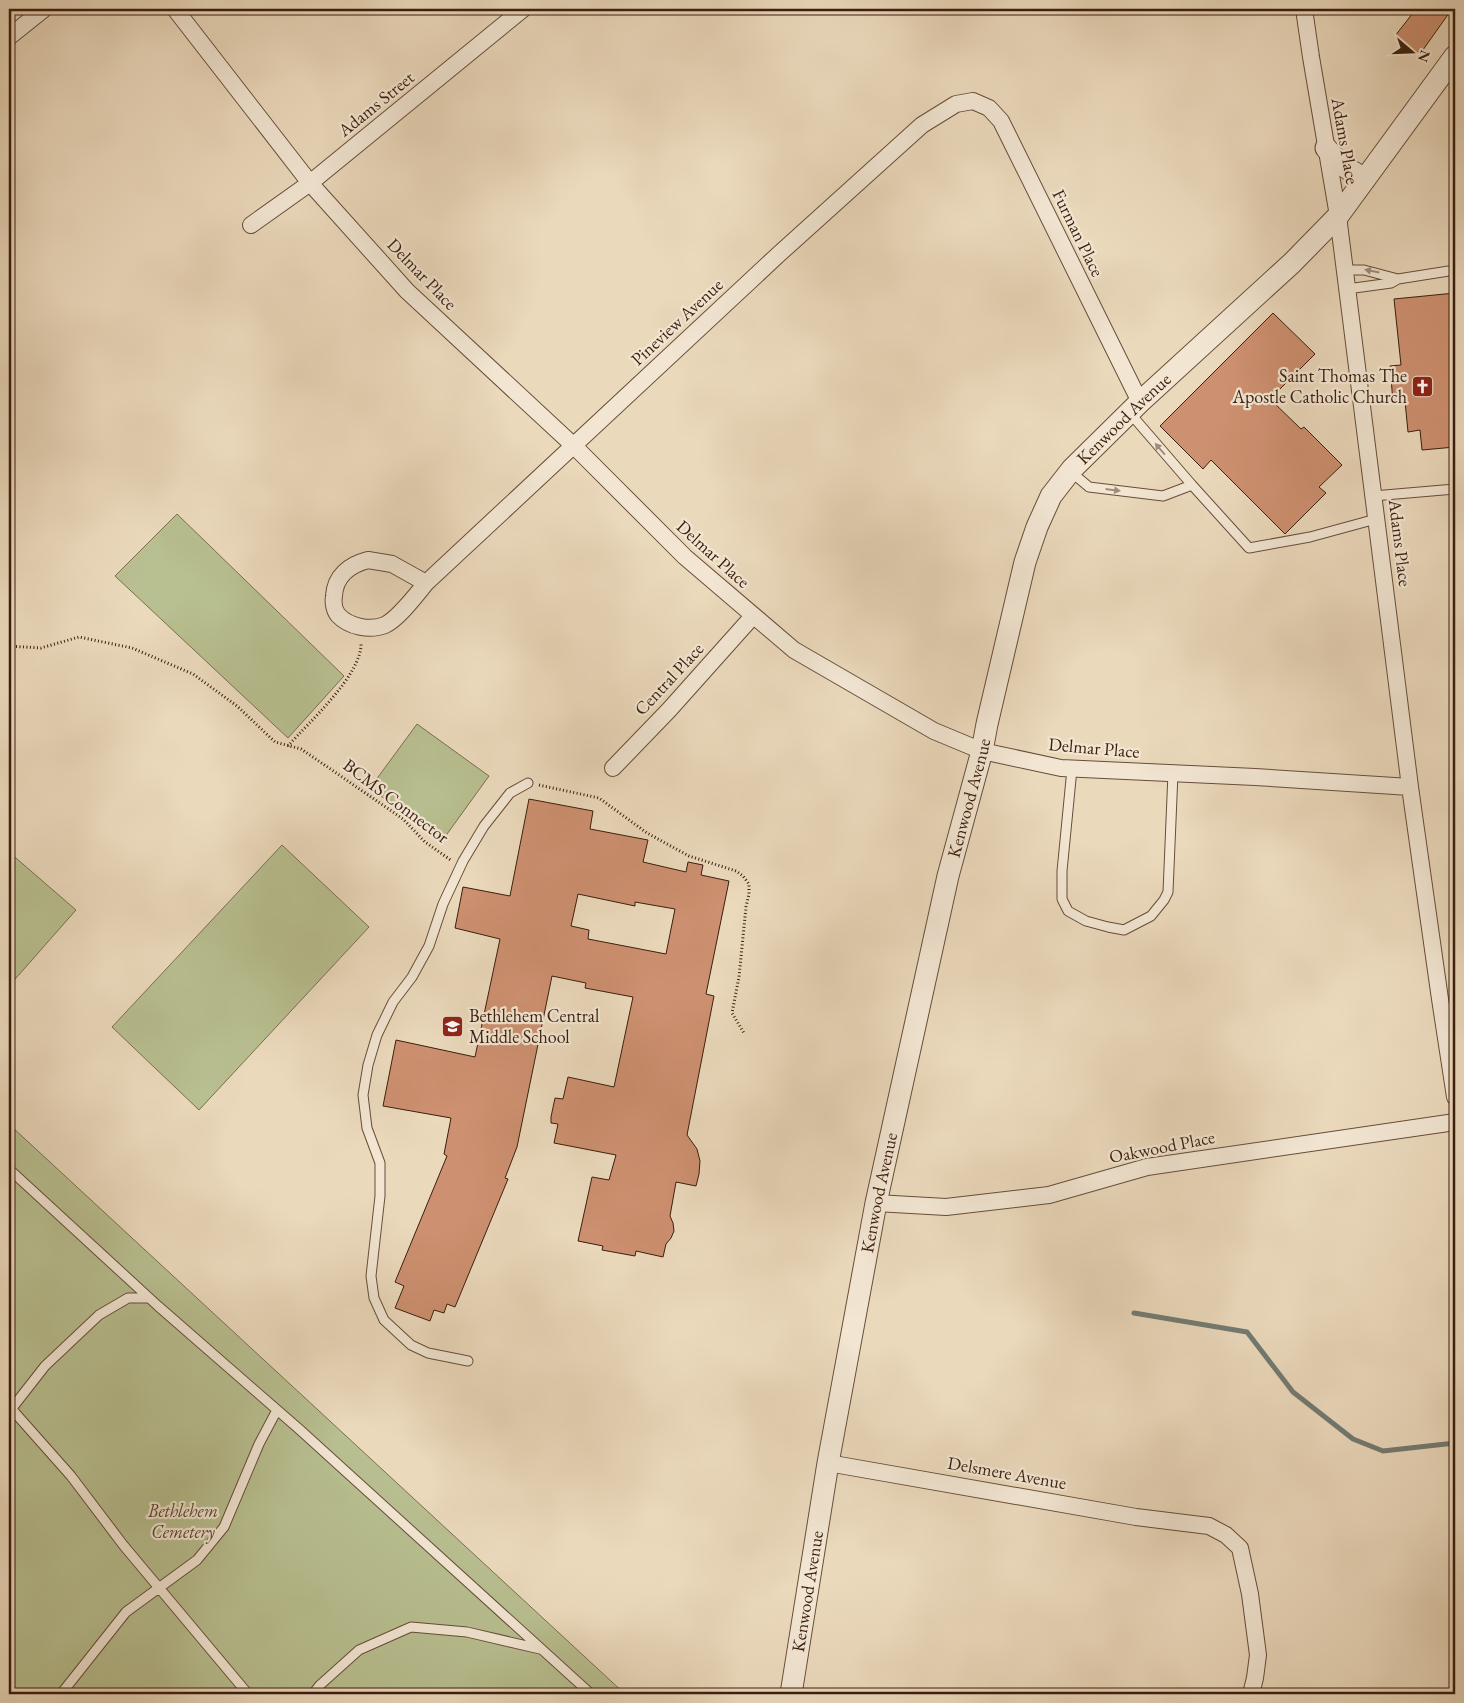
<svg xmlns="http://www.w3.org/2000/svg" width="1464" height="1703" font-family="'EB Garamond',serif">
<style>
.green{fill:#b8bf90;stroke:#7a6e4e}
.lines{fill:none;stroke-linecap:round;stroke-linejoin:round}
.stream{stroke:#737b72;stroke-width:5}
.building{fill:#cd9070;stroke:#3b1e0d;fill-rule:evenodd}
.service-casing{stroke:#674d39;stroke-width:11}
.minor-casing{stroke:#674d39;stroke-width:18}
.tertiary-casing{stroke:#674d39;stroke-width:23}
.path{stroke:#3b1e0d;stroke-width:3;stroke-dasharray:1 2.5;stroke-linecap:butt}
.service{stroke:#f2e6d3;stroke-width:9}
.minor{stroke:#f2e6d3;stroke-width:16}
.tertiary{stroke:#f2e6d3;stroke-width:21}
.oneway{fill:#a08c7a}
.labels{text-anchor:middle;stroke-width:4.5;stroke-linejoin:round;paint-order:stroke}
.street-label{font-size:18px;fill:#3b1e0d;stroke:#f2e6d3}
.poi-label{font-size:18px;fill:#3b1e0d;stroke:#f2e6d3;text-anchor:end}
.park-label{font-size:18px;font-style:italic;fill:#5a462e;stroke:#f2e6d3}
</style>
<rect width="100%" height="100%" fill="#ebd9bc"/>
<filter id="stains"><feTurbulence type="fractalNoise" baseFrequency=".004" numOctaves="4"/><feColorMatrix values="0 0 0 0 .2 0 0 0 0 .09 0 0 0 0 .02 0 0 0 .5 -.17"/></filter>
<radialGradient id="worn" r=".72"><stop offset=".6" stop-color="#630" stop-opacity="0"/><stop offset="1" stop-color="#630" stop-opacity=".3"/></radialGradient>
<path class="green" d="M177,514L344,676L288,738L115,576Z
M417,724L489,776L442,841L370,788Z
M282,845L369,927L199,1110L112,1027Z
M9,852L76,910L9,986Z
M11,1126L625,1694H9V1129Z"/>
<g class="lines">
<path class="stream" d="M1134,1313L1247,1332L1293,1392L1353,1439L1383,1451L1455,1443"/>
</g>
<path class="building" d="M1416,9H1452L1420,54L1395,36Z
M1455,293V447L1422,450L1420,430L1408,432L1405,401L1393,402L1390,366L1401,365L1394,299Z
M1273,313L1315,354L1270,399L1301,429L1304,427L1342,465L1319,487L1326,493L1285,534L1211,460L1203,469L1160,426Z
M529,799L593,811L590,829L648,840L643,862L686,872L688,862L703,865L701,875L729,881L706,994L714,996L687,1135L697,1149L700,1161L699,1174L696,1186L676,1182L670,1216L673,1223L674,1231L671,1238L666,1244L663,1257L636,1251L635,1256L602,1250L603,1246L578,1241L592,1177L609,1180L616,1155L554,1143L558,1124L551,1123V1117L555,1098L563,1099L568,1077L614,1087L633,997L585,988L586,983L552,976L517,1147L505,1178L508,1179L455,1307L447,1304L444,1313L434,1310L430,1321L395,1308L404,1286L395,1282L447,1156L444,1154L451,1118L383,1106L396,1040L475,1057L500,939L455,928L463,887L510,896ZM578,894L635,906V902L675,909L666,954L588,939L589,930L571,926Z"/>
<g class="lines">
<defs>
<path id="service" d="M1345,270H1364L1398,279
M1347,289L1391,283L1398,279L1455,270
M1129,412L1192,485L1249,548L1310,537L1376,519
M1070,471L1089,487L1163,496L1192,485
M1373,496L1455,489
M1072,769L1062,871V899L1068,911L1086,921L1108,927L1124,930L1151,916L1164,900L1168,892L1173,773
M9,1169L158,1306L299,1429L591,1694
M468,1361L428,1353L411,1345L384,1320L374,1298L371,1276L380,1196V1163L367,1128L363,1095L368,1065L377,1035L393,1002L412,977L429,946L443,904L463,861L484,826L510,793L528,783
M9,1406L71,1476L124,1546L248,1694
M9,1412L45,1366L99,1315L128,1298H148
M61,1694L126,1612L197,1560L224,1527L259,1444L277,1410
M313,1694L320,1685L359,1650L411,1627L467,1632L540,1649"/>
<path id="minor" d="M175,9L310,183L407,291L574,446L685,557L794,650L934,731L982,751L1061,768L1255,777L1410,787
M1304,9L1311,57L1338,216L1410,787L1440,999L1455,1097
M9,37L44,9
M251,225L310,183L523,9
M368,560L392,564L426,583C416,595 399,618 385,625C370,631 349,627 338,615C334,610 333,602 334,596C335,576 349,565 368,560Z
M426,583L779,254L922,125L956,104L973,101L989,108L1001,121L1140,402
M613,768L669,710L753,616
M876,1203L946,1207L1049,1195L1147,1167L1455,1122
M828,1463L1136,1517L1209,1526L1226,1535L1240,1548L1250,1594L1258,1655L1255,1678L1251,1694"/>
<g id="tertiary">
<path d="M1326,148L1340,164L1365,179"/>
<path id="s1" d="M791,1694L828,1463L876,1203L948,876L982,751L987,724L1025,562L1037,527L1051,496L1072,469L1140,402L1292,263L1338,216L1455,56"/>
</g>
</defs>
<use href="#service" class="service-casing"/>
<use href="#minor" class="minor-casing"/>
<use href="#tertiary" class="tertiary-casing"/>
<path class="path" d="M9,646L41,648L79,637L132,648L193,674L237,706L275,742L301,749L329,768L403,819L425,842L452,861
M288,746C309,722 363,674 361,642
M539,785L599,798L647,833L689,856L736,871L743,876L749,884V894L746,907L739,977L732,1013L744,1033"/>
<use href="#service" class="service"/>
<use href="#minor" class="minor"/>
<use href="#tertiary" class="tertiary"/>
</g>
<defs><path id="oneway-solid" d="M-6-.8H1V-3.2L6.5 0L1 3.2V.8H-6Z" transform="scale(1.25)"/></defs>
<g class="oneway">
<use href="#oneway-solid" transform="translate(1372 271) rotate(-169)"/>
<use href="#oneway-solid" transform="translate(1160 449) rotate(-131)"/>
<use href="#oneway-solid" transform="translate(1113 490) rotate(7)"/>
</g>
<defs>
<symbol id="church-square" viewBox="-11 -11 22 22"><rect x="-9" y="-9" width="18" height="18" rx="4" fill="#8f2418" stroke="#f2e6d3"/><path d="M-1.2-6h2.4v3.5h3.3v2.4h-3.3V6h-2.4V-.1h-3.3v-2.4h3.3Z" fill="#fff"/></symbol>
<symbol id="school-square" viewBox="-11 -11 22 22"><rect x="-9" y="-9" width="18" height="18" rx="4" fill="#8f2418" stroke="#f2e6d3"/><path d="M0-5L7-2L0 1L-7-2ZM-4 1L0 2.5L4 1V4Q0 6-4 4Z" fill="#fff"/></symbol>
</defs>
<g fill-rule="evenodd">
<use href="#church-square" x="1410" y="374" width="25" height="25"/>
<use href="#school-square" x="440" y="1014" width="25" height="25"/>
</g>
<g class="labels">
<g class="street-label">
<text transform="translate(376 104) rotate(-39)" y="6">Adams Street</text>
<text transform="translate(1345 141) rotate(80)" y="6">Adams Place</text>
<text transform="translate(1078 233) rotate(64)" y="6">Furman Place</text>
<text transform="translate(422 274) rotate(46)" y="6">Delmar Place</text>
<text transform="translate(677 322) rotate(-43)" y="6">Pineview Avenue</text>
<text dy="6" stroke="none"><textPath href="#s1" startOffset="1334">Kenwood Avenue</textPath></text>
<text transform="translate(1400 543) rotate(83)" y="6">Adams Place</text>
<text transform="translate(713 554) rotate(42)" y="6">Delmar Place</text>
<text transform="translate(669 679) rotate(-47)" y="6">Central Place</text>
<text transform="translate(1094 748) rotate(5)" y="6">Delmar Place</text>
<text dy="6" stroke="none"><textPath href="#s1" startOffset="914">Kenwood Avenue</textPath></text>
<text transform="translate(396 801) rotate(37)" y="6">BCMS Connector</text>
<text transform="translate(1162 1147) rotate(-11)" y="6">Oakwood Place</text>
<text dy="6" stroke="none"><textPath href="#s1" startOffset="509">Kenwood Avenue</textPath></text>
<text transform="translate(1007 1473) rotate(10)" y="6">Delsmere Avenue</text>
<text dy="6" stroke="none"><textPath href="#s1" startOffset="104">Kenwood Avenue</textPath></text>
</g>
<g class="poi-label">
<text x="1407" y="382">Saint Thomas The<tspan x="1407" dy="21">Apostle Catholic Church</tspan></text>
<text x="469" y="1022" text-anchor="start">Bethlehem Central<tspan x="469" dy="21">Middle School</tspan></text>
</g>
<g class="park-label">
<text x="183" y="1517">Bethlehem<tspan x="183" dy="21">Cemetery</tspan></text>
</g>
</g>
<rect width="1464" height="1703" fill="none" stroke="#ebd9bc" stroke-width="30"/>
<rect x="10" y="10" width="1444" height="1683" fill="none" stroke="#3b1e0d" stroke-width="2.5"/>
<rect x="15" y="15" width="1434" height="1673" fill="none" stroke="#3b1e0d"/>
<g transform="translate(1412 52) rotate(109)" stroke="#f2e6d3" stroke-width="4" paint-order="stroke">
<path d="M0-4L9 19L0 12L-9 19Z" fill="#3b1e0d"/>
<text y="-8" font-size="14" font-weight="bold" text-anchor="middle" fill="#3b1e0d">N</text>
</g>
<rect width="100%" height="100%" filter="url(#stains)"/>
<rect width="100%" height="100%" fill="url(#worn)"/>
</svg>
